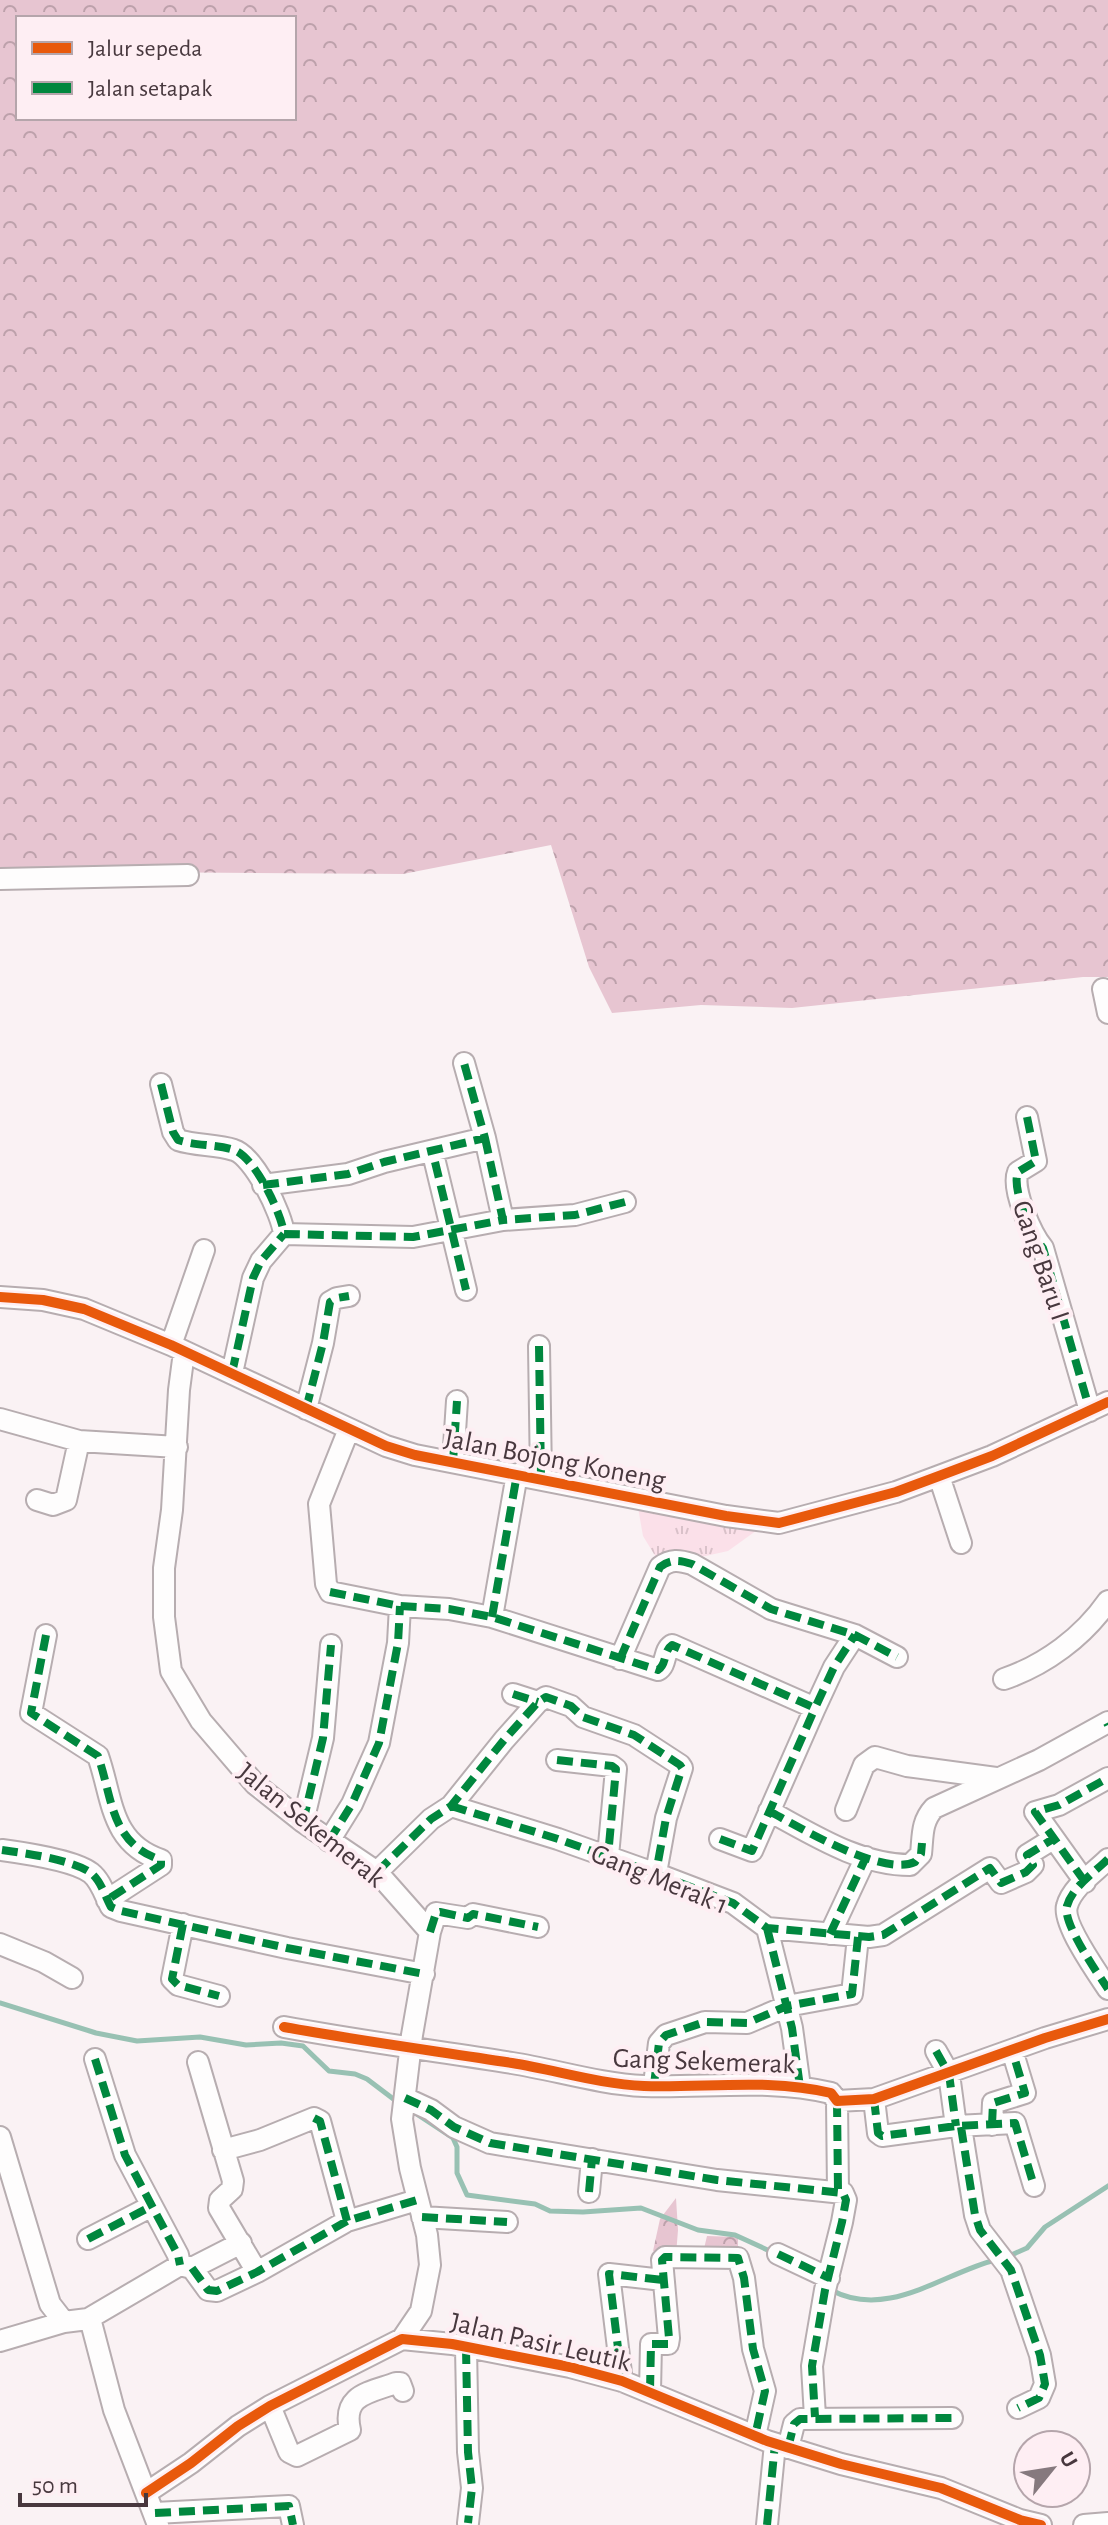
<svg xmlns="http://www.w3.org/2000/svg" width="1108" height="2525" font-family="'Alegreya Sans',sans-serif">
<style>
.forest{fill:url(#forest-crowns);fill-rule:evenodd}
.park{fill:url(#park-tufts)}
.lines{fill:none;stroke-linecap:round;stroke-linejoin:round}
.stream{stroke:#98c1b3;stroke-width:5}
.minor-casing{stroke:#b7adb0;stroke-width:24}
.minor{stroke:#fefdfd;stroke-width:20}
.quiet{stroke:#00873e;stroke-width:8;stroke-dasharray:16 8;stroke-linecap:butt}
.cycleway-casing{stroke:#feeef3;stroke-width:15}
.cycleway{stroke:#e8590c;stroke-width:10}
.labels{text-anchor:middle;stroke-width:8;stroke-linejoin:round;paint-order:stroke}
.street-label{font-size:28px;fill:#48383e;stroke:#feeef3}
</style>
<defs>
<pattern id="forest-crowns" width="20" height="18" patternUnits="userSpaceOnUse" patternTransform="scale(2)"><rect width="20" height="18" fill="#e7c5d1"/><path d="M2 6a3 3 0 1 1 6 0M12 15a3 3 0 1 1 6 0" fill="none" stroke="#bda1ab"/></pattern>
<pattern id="park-tufts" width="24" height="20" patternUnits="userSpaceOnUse" patternTransform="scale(2)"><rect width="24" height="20" fill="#fbe0e9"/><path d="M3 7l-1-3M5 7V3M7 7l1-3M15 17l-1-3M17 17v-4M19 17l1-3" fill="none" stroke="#d9c1c9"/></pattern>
</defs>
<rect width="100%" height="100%" fill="#faf2f4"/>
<path class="forest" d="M0,0H1108V977H1083L792,1008L701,1005L612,1013L589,967L551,845L403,874L0,871ZM18,18H294V118H18Z
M676,2198L678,2230L676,2255L653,2251L660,2219Z
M707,2236L738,2237V2257H702Z"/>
<path class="park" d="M637,1502L760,1528L728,1551L701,1557L657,1559L643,1536Z"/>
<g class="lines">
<path class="stream" d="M0,2003L96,2033L137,2041L200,2037L246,2045L281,2043L303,2046L329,2071L355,2074L367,2079L400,2104
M412,2111L453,2138L457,2147V2173L467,2195L535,2204L550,2211L583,2212L641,2208L698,2230L735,2235L772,2252
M1009,2256L1027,2248L1045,2227L1108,2186
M831,2290C887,2320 942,2274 995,2260"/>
<defs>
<path id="minor" d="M0,879L188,875
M1103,989L1108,1013
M161,1084L173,1132L178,1140C196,1146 216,1144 234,1150C254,1156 282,1214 284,1234L413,1237L503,1220
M1027,1117L1036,1161L1018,1172C1011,1189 1032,1235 1043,1248L1090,1411
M485,1138L503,1220L575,1215L625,1202
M435,1162L466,1290
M263,1185L348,1174L384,1162L485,1138L464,1063
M0,1297L43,1300L84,1309L171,1345L386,1446L415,1455L726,1516L779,1523L896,1492L939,1476L992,1456L1108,1402
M171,1345L204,1250
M539,1346L541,1478
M184,1352L179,1390L172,1510L164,1568V1617L171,1671L201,1721L255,1784L303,1822L377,1872L430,1932
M232,1373L253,1278L261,1261L284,1234
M306,1409L323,1343L330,1302L337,1298L349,1296
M0,1419L79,1441L177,1447
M349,1429L319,1504L326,1584L330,1592L400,1606L449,1609L492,1617L658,1670C667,1665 663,1651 672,1645L815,1708L834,1667L855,1635
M453,1462L457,1401
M939,1476L961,1543
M37,1500L53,1505L66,1500L79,1441
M492,1617L517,1474
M46,1635L31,1713L98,1756C113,1799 110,1843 161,1860V1865L107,1900
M620,1659L660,1567C671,1559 679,1560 692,1564L771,1609L855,1635L897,1657
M1004,1679C1045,1665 1083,1637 1108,1601
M513,1694L538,1702
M557,1760L612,1766L616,1769L608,1856
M451,1806L558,1839L665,1877L733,1903L767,1928L869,1937L883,1935L990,1868L1001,1883L1026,1872L1033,1865L1027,1855L1053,1839
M846,1810L864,1765L875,1757L907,1766L996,1778
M769,1811C812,1834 859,1865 910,1865L921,1854C923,1836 921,1822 934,1808L1039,1760L1108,1722
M303,1822L323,1738L331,1645
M720,1839L752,1851L815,1708
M329,1841L352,1804L379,1743L398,1643L400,1606
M2,1850C24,1853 74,1860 91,1873C101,1881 105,1896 111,1907L121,1911L287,1948L424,1974
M1108,1859C1095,1872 1072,1887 1067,1906C1062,1923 1098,1974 1108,1989
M377,1872L431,1819L451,1806L504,1740L538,1702L546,1697L571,1706L583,1717L634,1735L680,1765L682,1768L666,1818L656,1873
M1085,1882L1035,1812L1059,1805L1108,1778
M183,1924L172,1979L178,1985L219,1996
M767,1928L792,2028L800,2087
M830,1934L866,1857
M0,1944L44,1962L72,1978
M284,2027C360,2041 436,2051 512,2063C556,2070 599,2084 644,2086C706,2088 769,2078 831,2093L837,2101L874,2099L1045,2038L1108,2019
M936,2051L949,2074L956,2126
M95,2059L125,2155L178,2255L180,2265
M198,2062L233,2181L232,2189L220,2200L219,2208L257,2272
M654,2085L659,2043L666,2035L705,2022L747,2023L787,2006L852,1994L858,1937
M405,2098L431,2110L454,2127L490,2143L717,2180L843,2193L846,2200L842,2222L825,2290L812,2366L815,2417
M874,2099L878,2133L882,2136L956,2126L1015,2123L1034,2186
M837,2101L838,2191
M992,2125L993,2103L1025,2093L1012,2050
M961,2127L975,2215L980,2230L1011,2270L1040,2355L1045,2384L1039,2398L1018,2408
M0,2137L50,2304L64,2322
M223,2150L260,2140L314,2118L320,2121L347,2221
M589,2192L592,2159
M422,2217L507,2222
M88,2239L152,2206
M778,2254L829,2278
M192,2268L208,2290L217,2291L257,2272L347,2221L417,2200
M88,2319L180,2265L192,2268L241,2243
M402,2339L421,2311L430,2265L427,2235L410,2168L402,2119L412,2035L430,1932L436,1913L468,1918L473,1914L538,1927
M0,2341L64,2322L88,2319L92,2326L114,2410L158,2525
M466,2348L468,2452L472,2488L468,2523
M622,2381L609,2274L663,2280
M650,2391L651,2344H668L669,2338L662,2260L665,2257L738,2258L744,2278L753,2349L765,2391L755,2436
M270,2406L289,2452L297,2456L350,2430C342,2395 368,2393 396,2383H400L403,2391
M788,2448L794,2424L800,2419L952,2418
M146,2493L191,2463L238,2426L270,2406L402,2339L452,2344L570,2367L622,2381L767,2441L841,2464L941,2488L1020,2520L1041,2525
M155,2513L289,2506L293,2525
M767,2525L775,2444
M1084,2525L1108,2523"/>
</defs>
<use href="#minor" class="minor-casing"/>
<use href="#minor" class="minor"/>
<path class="quiet" d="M161,1084L173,1132L178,1140C196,1146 216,1144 234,1150C254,1156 282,1214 284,1234L413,1237L503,1220
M1027,1117L1036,1161L1018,1172C1011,1189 1032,1235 1043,1248L1090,1411
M485,1138L503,1220L575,1215L625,1202
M435,1162L466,1290
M263,1185L348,1174L384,1162L485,1138L464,1063
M539,1346L541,1478
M232,1373L253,1278L261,1261L284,1234
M306,1409L323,1343L330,1302L337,1298L349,1296
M453,1462L457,1401
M330,1592L400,1606L449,1609L492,1617L658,1670C667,1665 663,1651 672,1645L815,1708L834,1667L855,1635
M492,1617L517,1474
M46,1635L31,1713L98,1756C113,1799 110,1843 161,1860V1865L107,1900
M620,1659L660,1567C671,1559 679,1560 692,1564L771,1609L855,1635L897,1657
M513,1694L538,1702
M1107,1723L1108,1725
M557,1760L612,1766L616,1769L608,1856
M451,1806L558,1839L665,1877L733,1903L767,1928L869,1937L883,1935L990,1868L1001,1883L1026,1872L1033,1865L1027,1855L1053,1839
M769,1811C799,1827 882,1877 915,1862L921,1854L922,1843
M303,1822L323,1738L331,1645
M720,1839L752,1851L815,1708
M329,1841L352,1804L379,1743L398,1643L400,1606
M2,1850C24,1853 74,1860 91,1873C101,1881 105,1896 111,1907L121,1911L287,1948L424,1974
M1108,1859C1095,1872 1072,1887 1067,1906C1062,1923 1098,1974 1108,1989
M377,1872L431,1819L451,1806L504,1740L538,1702L546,1697L571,1706L583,1717L634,1735L680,1765L682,1768L666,1818L656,1873
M1085,1882L1035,1812L1059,1805L1108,1778
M183,1924L172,1979L178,1985L219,1996
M767,1928L792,2028L800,2087
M430,1932L436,1913L440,1912L468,1918L473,1914L538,1927
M830,1934L866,1857
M936,2051L949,2074L956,2126
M95,2059L125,2155L178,2255L180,2265
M654,2085L659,2043L666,2035L705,2022L747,2023L787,2006L852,1994L858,1937
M405,2098L431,2110L454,2127L490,2143L717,2180L843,2193L846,2200L842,2222L825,2290L812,2366L815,2417
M874,2099L878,2133L882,2136L956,2126L1015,2123L1034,2186
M837,2101L838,2191
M314,2118L320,2121L347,2221
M992,2125L993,2103L1025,2093L1012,2050
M961,2127L975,2215L980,2230L1011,2270L1040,2355L1045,2384L1039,2398L1018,2408
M589,2192L592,2159
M422,2217L507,2222
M88,2239L152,2206
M778,2254L829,2278
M192,2268L208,2290L217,2291L257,2272L347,2221L417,2200
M466,2348L468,2452L472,2488L468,2523
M622,2381L609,2274L663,2280
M650,2391L651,2344H668L669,2338L662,2260L665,2257L738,2258L744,2278L753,2349L765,2391L755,2436
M788,2448L794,2424L800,2419L952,2418
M155,2513L289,2506L293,2525
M767,2525L775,2444"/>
<defs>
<path id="cycleway" d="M0,1297L43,1300L84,1309L171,1345L386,1446L415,1455L726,1516L779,1523L896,1492L939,1476L992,1456L1108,1402
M284,2027C360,2041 436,2051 512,2063C556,2070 599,2084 644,2086C706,2088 769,2078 831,2093L837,2101L874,2099L1045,2038L1108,2019
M146,2493L191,2463L238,2426L270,2406L402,2339L452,2344L570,2367L622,2381L767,2441L841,2464L941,2488L1020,2520L1041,2525"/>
</defs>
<use href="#cycleway" class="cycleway-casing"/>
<use href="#cycleway" class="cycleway"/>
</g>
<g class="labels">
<g class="street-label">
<text transform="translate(1042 1260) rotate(71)" y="10">Gang Baru I</text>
<text transform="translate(555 1458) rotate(11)" y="10">Jalan Bojong Koneng</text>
<text transform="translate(312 1824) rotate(39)" y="10">Jalan Sekemerak</text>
<text transform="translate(660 1878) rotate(22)" y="10">Gang Merak 1</text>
<text transform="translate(704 2060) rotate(2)" y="10">Gang Sekemerak</text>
<text transform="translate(541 2341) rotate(13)" y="10">Jalan Pasir Leutik</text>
</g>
</g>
<rect x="16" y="16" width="280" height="104" fill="#feeef3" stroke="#b5a5ab" stroke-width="2"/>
<rect x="32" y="42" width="40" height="12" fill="#e8590c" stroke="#b5a5ab" stroke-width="2"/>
<text x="88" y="56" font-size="24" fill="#48383e">Jalur sepeda</text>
<rect x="32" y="82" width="40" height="12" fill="#00873e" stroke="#b5a5ab" stroke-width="2"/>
<text x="88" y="96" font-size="24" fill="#48383e">Jalan setapak</text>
<g transform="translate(1052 2469) rotate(60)"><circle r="38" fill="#feeef3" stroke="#b5a5ab" stroke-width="2"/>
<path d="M0-6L14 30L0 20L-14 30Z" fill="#86797e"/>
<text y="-12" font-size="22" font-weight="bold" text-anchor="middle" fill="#48383e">U</text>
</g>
<path d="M20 2493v12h126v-12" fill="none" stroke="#48383e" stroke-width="4"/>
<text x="32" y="2493" font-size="24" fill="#48383e" stroke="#feeef3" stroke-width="6" paint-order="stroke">50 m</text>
</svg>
